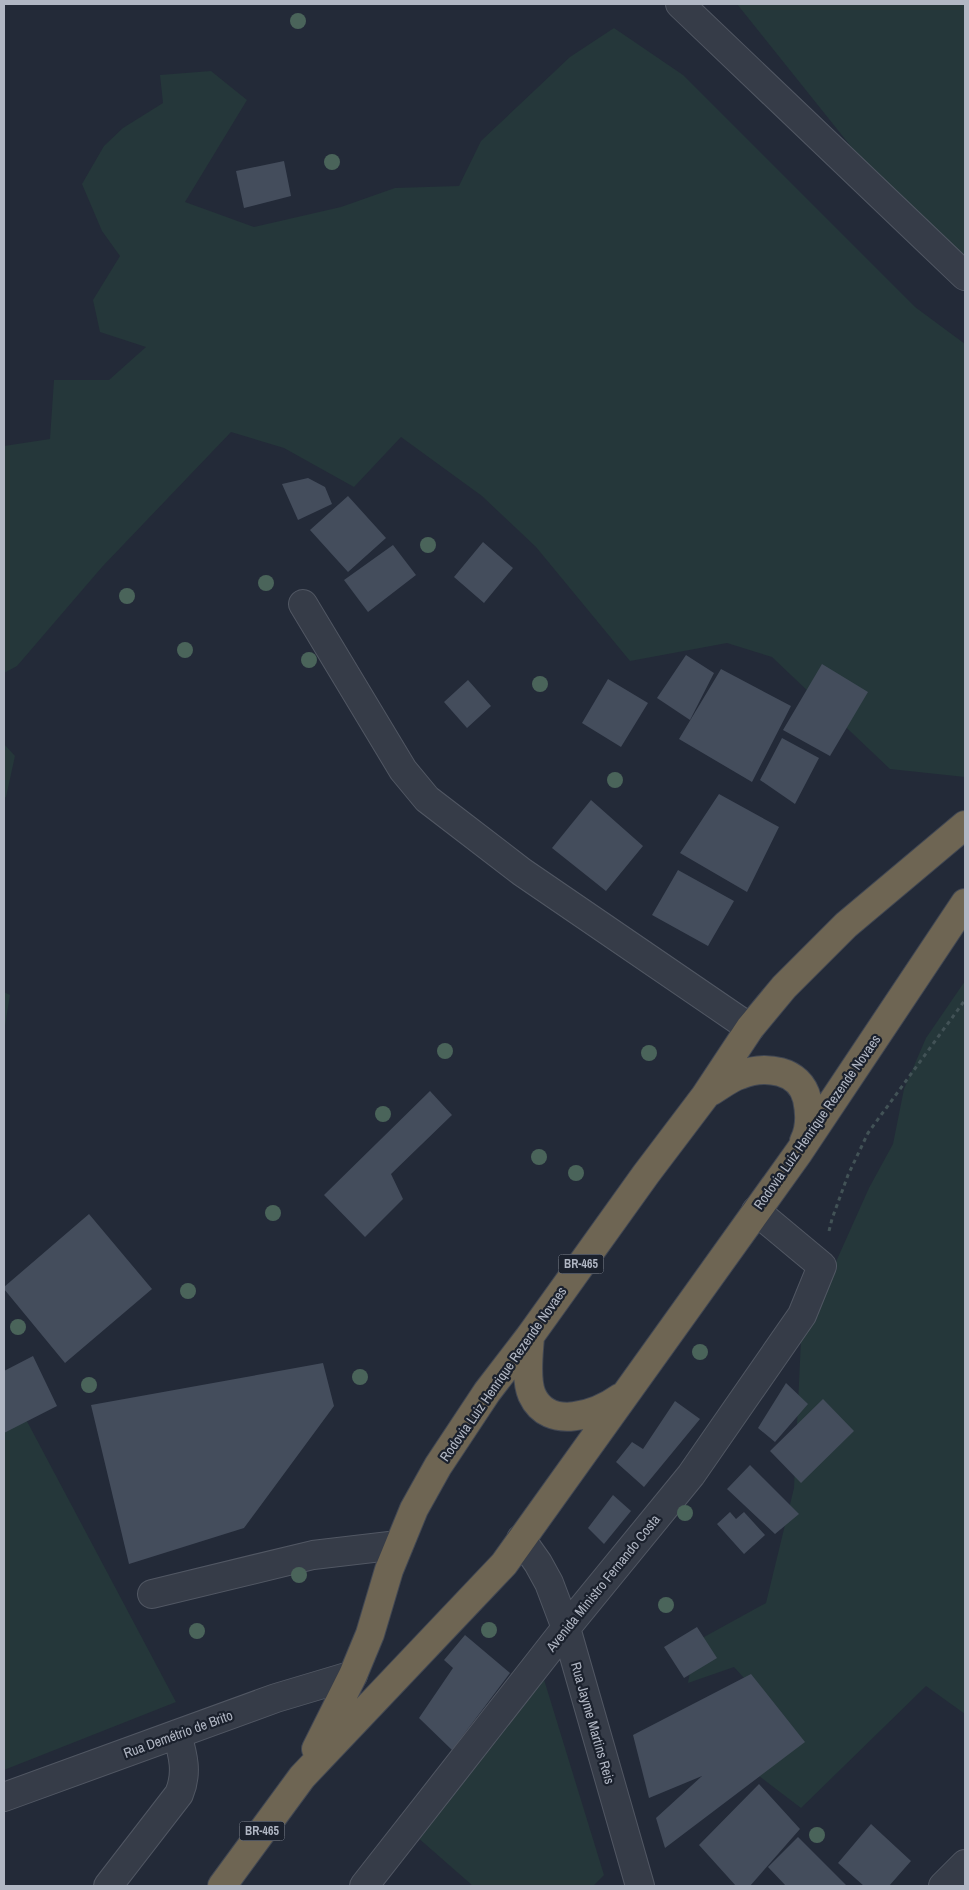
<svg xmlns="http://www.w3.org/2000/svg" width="969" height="1890" font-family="'Archivo Narrow',sans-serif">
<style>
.green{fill:#25373a}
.building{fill:#444d5c}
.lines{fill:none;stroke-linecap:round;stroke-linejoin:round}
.minor-casing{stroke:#515763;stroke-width:30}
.highway-casing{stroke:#414753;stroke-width:30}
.path{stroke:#425256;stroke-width:3;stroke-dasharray:4 4;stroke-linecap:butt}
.minor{stroke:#363c48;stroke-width:28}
.highway{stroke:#6e6553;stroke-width:28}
.tree{fill:#4a645a}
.labels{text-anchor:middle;stroke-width:4.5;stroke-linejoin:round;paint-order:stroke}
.shield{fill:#1b212d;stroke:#848a97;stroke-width:1}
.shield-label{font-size:12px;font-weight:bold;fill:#b1b7c4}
.street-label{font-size:14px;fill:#b1b7c4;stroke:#1b212d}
</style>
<rect width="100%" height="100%" fill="#232a38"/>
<path class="green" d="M737,4H965V289Z
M614,28L683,75L915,307L965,344V777L890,769L772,657L727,643L630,661L536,547L482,496L401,437L354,487L284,448L231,432L102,567L17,666L4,673V446L50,439L54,380H109L146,347L100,332L93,300L120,256L102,231L82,184L104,146L123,128L163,103L160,75L211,71L247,100L185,202L254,227L341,207L395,188L459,186L481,141L570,57Z
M4,744L15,756L6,797L4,798Z
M965,981V1714L926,1686L801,1808L746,1766L785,1723L734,1667L688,1683L695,1642L766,1603L794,1488L801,1340L869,1188L893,1144L904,1089L926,1038Z
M4,992L10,995L4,1032Z
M4,1378L176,1702L4,1770Z
M542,1673L604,1875L593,1886H473L416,1836Z"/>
<path class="building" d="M284,161L291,196L244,208L236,171Z
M308,478L325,487L332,504L298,520L282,484Z
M348,496L386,538L348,572L310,530Z
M483,542L513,568L484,603L454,577Z
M393,545L416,575L368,612L344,580Z
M686,655L714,673L690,720L657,698Z
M822,664L868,692L830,756L783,730Z
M721,669L791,706L752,782L679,739Z
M608,679L648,703L621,747L582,723Z
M468,680L491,706L467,728L444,702Z
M782,738L819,758L795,804L760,780Z
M719,794L779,827L747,892L680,853Z
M591,800L643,846L606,891L552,848Z
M678,870L734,901L708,946L652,915Z
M430,1091L452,1115L391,1174L403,1199L365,1237L324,1195Z
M89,1214L152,1289L65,1363L4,1289V1287Z
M33,1356L57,1406L4,1433V1371Z
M323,1363L334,1406L244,1528L129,1564L91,1405Z
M786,1383L808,1404L775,1442L758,1428Z
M823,1399L854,1431L801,1483L770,1451Z
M675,1401L700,1419L644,1487L616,1462L632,1442L643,1449Z
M750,1465L799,1514L775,1534L727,1489Z
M613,1495L631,1511L604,1544L588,1528Z
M730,1512L736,1519L744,1512L765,1535L744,1554L717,1524Z
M697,1627L717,1658L684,1678L664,1647Z
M465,1635L510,1673L452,1750L419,1718L453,1668L444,1660Z
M751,1674L805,1742L665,1848L656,1818L702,1776L649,1798L633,1735Z
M759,1784L800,1829L750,1886H736L699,1845Z
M871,1824L911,1861L889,1886H864L838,1863Z
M798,1837L847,1886H786L768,1867Z"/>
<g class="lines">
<defs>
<path id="minor" d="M680,4L965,276
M303,604L403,770L427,799L522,872L750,1028
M521,1539L538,1563L549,1583L566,1628L640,1886
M152,1594L313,1555L398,1545
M4,1797L276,1698L353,1675
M108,1886L179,1794C188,1773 183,1755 177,1734
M364,1886L566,1628L691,1475L802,1315L822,1266L756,1211
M943,1886L965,1864"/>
<path id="highway" d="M710,1092C719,1087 730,1078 740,1075C765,1065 800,1069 807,1099C810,1113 810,1129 804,1141
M530,1336C529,1353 525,1379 532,1395C549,1432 597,1414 621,1397
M316,1749L353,1675L370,1634L389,1570L414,1509L438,1466L487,1392L530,1336L646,1174L705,1096L750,1028L784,987L846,925L965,825
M222,1886L302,1777L504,1564L799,1152L965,903"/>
</defs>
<use href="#minor" class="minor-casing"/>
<use href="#highway" class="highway-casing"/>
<path class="path" d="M829,1231L832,1219L848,1175L868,1133L965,1000"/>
<use href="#minor" class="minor"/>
<use href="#highway" class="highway"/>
</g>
<g class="tree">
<circle cx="298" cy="21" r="8"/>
<circle cx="332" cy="162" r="8"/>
<circle cx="428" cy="545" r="8"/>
<circle cx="266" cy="583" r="8"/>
<circle cx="127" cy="596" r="8"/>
<circle cx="185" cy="650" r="8"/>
<circle cx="309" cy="660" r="8"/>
<circle cx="540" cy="684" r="8"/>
<circle cx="615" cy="780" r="8"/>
<circle cx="445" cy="1051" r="8"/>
<circle cx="649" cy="1053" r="8"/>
<circle cx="383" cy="1114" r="8"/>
<circle cx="539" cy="1157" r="8"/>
<circle cx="576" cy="1173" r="8"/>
<circle cx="273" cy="1213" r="8"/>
<circle cx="188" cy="1291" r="8"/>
<circle cx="18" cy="1327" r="8"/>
<circle cx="700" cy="1352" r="8"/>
<circle cx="360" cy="1377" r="8"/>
<circle cx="89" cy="1385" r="8"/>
<circle cx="685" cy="1513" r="8"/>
<circle cx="299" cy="1575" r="8"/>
<circle cx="666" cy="1605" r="8"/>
<circle cx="489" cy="1630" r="8"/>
<circle cx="197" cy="1631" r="8"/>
<circle cx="817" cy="1835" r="8"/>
</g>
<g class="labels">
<g class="shield">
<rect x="558.5" y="1254.5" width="45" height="19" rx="4"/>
<rect x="239.5" y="1821.5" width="45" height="19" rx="4"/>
</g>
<g class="shield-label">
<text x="581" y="1268">BR-465</text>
<text x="262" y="1835">BR-465</text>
</g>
<g class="street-label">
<text transform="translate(817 1122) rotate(-55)" y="5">Rodovia Luiz Henrique Rezende Novaes</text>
<text transform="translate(503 1374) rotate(-55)" y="5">Rodovia Luiz Henrique Rezende Novaes</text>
<text transform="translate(603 1583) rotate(-51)" y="5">Avenida Ministro Fernando Costa</text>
<text transform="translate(593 1723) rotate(74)" y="5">Rua Jayme Martins Reis</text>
<text transform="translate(178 1734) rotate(-20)" y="5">Rua Demétrio de Brito</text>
</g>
</g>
<rect width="969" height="1890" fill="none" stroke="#b1b7c4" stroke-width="10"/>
</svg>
